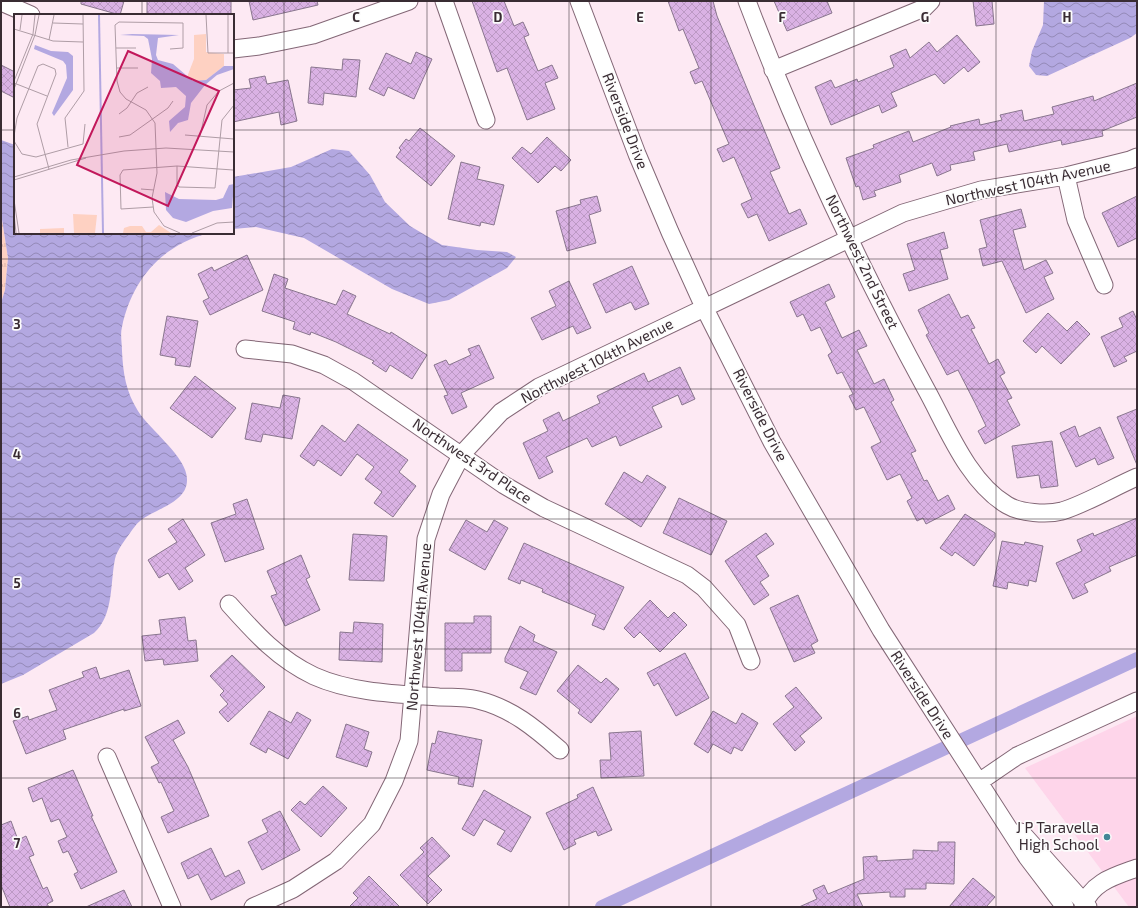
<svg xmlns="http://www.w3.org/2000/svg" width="1138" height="908" font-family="'Exo 2',sans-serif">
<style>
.built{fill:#fed5ea}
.grass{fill:url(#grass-tufts)}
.water{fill:url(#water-waves)}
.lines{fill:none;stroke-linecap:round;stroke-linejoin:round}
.canal{stroke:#b3a8e1;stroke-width:14}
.building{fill:url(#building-cross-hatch);stroke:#89768e}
.minor-casing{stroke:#836776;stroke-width:19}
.minor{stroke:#fff;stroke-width:17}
.grid{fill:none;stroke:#392c33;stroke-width:1;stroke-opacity:0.55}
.poi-dot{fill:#438696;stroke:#fcfcfc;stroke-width:1.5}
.labels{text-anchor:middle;stroke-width:3.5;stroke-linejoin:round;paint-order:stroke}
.street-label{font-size:15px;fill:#392c33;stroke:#fcfcfc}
.poi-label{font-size:15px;fill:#392c33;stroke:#fcfcfc;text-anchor:end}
.inset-river{fill:none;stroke:#b3a8e1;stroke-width:2}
.inset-road{fill:none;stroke:#af9da6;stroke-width:1}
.view{fill:#c2185b;fill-opacity:0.15;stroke:#c2185b;stroke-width:2}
.inset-edge{fill:none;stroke:#392c33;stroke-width:2}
.grid-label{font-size:13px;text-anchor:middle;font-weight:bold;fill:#392c33;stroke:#fcfcfc;stroke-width:3.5;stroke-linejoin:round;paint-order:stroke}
</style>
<defs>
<pattern id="grass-tufts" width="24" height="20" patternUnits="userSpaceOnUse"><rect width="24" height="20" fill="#fed1c2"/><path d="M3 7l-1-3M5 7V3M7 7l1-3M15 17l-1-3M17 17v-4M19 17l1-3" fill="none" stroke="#dab4a7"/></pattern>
<pattern id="water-waves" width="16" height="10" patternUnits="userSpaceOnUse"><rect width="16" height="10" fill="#b3a8e1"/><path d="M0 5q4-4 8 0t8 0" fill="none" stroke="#9389b7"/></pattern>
<pattern id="building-cross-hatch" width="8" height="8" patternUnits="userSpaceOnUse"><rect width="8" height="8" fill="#dab2e4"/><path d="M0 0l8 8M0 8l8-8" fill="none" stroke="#bc99c4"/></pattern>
</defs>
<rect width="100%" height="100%" fill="#fde9f3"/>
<path class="built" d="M1137,716V907H1129L1025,768Z"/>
<path class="grass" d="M1,213L8,258L5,290L1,303Z"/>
<path class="water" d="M1044,1H1137V33L1130,38L1047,76L1036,75L1029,66L1032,51L1043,25Z
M1,140L15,145V233H210C163,244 132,279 122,327C120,334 122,343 122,351C123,373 126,392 138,411C150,430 187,457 187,479C188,503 154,509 140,521C136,524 133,529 130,533C125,540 117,550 115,559C110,583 114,615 94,633L23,675L1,684V303L5,290L8,258L1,213Z
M332,149L349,151L370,175L385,202L410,226L442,245L477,250L507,252L516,257L507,268L449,300L429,304L392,289L304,238L256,227L233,229V177L291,167Z"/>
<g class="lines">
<path class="canal" d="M602,907L1137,659"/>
</g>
<path class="building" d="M81,1H124L120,15L81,4Z
M147,1H231V15H147Z
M249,1H317L318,5L253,20Z
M472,1H504L514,26L523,22L529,35L524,37L538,71L552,65L558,78L545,83L555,109L527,120L507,68L497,72Z
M668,1H713L717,16L780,168L770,172L789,214L800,209L807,224L769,241L757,214L748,218L741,204L752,199L734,157L723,162L717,149L729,144L702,81L695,84L690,72L699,68L683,29L679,31Z
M774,1H827L832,13L787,31Z
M973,1H992L994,24L976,26Z
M957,35L980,62L968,72L964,67L944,84L935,74L891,93L897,106L882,113L879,105L831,125L815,87L831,80L835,88L857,79L858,82L894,67L890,56L906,49L910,58L929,42L937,52Z
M416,52L432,59L414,99L388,87L384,96L369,89L386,53L411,64Z
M343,59L360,60L356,97L324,93L323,105L308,103L311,67L342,70Z
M1,65L15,72V98L1,91Z
M265,76L267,84L288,80L297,121L281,125L279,112L233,122V90L251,88L249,79Z
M1137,83V117L1102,131L1103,136L1062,145L1061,140L1009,152L1007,144L973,152L975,160L950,165L951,170L937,176L932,163L899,175L901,182L874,191L876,196L863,200L859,186L856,187L846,158L874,148L873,145L909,131L913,142L951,127L950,126L979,119L980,125L1002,120L1000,115L1022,110L1024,121L1054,114L1052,107L1093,96L1094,101Z
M420,128L455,156L431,186L396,157L401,150L399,148L406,139L409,141Z
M547,137L571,160L561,171L555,166L538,183L512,158L522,147L531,154Z
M461,162L480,167L477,179L504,185L494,225L481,222L480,226L448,219Z
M597,196L601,211L589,215L596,243L567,251L556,211L581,204L580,200Z
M1137,196V238L1118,247L1102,213Z
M1021,209L1026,227L1013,230L1024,270L1046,260L1053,273L1044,277L1054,299L1026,313L1002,261L983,266L979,249L987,247L980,220Z
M944,232L948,248L940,250L948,279L909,291L903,274L915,270L907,244Z
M247,255L263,290L210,315L203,301L209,298L198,274L212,267L214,271Z
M632,266L649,304L635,310L631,302L606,313L593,284Z
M274,274L288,279L285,288L336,305L343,290L356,296L347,314L390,334L391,332L427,355L412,379L390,365L386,372L372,363L374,361L336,342L311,332L310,335L293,329L295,322L262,311Z
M569,281L591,328L577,334L573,326L542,340L531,318L556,306L549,291Z
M829,284L835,297L825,302L842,338L859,330L867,346L857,350L874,384L884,379L894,400L891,402L916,451L911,453L924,481L927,480L938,501L948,495L955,509L926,524L923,518L917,521L907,501L912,498L900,474L887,480L871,447L881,442L864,407L856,410L849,396L853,394L842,372L837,374L828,355L832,352L820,327L811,331L803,314L797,317L790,302Z
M949,294L961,318L968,315L975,328L971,329L989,364L998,359L1005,373L1000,376L1012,398L1007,400L1020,425L985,444L978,431L986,426L975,403L958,370L947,375L926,335L929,333L918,310Z
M1133,311L1137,320V351L1124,357L1127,361L1114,367L1101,337L1123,327L1119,318Z
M1048,313L1067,331L1077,321L1090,334L1061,364L1042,346L1036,353L1023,341Z
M167,316L198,321L190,367L175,365L176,358L160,355Z
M479,345L494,378L461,393L467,407L452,414L444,396L448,395L434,365L446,360L449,365L471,355L468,349Z
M680,367L695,399L682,405L678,395L652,407L662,427L620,446L616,436L592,447L587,438L546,457L553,472L539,479L523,443L548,431L543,420L559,412L563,421L600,403L597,396L644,373L648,382Z
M195,376L236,408L212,438L170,408Z
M283,395L300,398L292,439L263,434L261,442L245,439L252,403L280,408Z
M1137,409V465L1117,417Z
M358,424L408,460L399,472L416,486L393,517L374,503L382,492L365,479L374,467L357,454L341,476L318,460L314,466L300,456L322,425L345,442Z
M1075,426L1079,437L1100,427L1114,458L1098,465L1095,458L1076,467L1060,433Z
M1052,441L1058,486L1041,488L1039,475L1017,478L1012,446Z
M624,472L642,483L647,475L666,487L641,527L605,504Z
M679,498L727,521L711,555L663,533Z
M247,499L264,549L225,562L211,523L236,514L233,504Z
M965,514L995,533V537L974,566L955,552L952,556L940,548Z
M1137,518V555L1109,567L1111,571L1084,584L1088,592L1073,599L1056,563L1082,551L1077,540L1093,533L1094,536Z
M183,519L205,555L185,568L193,581L179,590L168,573L159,578L148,560L177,542L168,529Z
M466,520L487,532L494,520L508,528L485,570L449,550Z
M766,533L774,544L756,556L769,576L760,582L769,595L754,605L725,561Z
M353,534L387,536L384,581L349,580Z
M1002,541L1024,545L1025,542L1043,546L1036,582L1029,580L1028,586L1008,582L1007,589L993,586Z
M524,543L624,587L604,630L592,625L596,615L542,592L543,589L521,580L520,584L508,579Z
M301,555L310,577L306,579L320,610L285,626L271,596L277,594L267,571Z
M798,595L818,641L811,645L815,653L794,662L770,608Z
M650,600L668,618L674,612L687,625L660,652L640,632L634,638L624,628Z
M474,616H491V653H462V671H445V623H474Z
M185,617L188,641L196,640L198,661L164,665L163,659L145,661L142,636L161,634L159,620Z
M354,622L383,624L382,662L339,660L340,632L353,633Z
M520,626L535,635L533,641L557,652L536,695L520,688L528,672L505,662V658Z
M685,653L709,698L676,716L658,683L654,686L647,673Z
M232,655L265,687L228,722L219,712L228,704L220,695L224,691L210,676Z
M578,665L601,683L606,678L619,689L591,723L578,713L580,710L557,691Z
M96,667L100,679L129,670L141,706L124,711V709L63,730L66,739L26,754L13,721L28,716L29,720L57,710L49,690L84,677L82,672Z
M796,687L822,718L800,736L805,742L795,751L773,724L794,707L785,696Z
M269,711L291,723L297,712L311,720L288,759L268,748L266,753L250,744Z
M713,711L736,724L742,713L758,723L742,751L734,747L731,754L713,744L708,753L694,744Z
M178,720L185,733L173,740L188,767L209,816L168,833L161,817L174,811L161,782L159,783L151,767L159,763L145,737Z
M346,724L369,732L364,749L372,752L367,767L336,757Z
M438,731L482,740L473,787L458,784L459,777L427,770L432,743L435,744Z
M641,731L644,776L601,778L600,760H611L609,733Z
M73,770L93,816H91L117,872L81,889L74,874L78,872L68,851L63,853L58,841L67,837L59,819L51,822L42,798L33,802L28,788Z
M323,786L347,808L321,837L291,810L300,801L305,805Z
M593,787L612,830L598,836L596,831L574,840L576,844L564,850L546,813L578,798L577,795Z
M484,790L531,817L511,852L497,844L505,831L484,819L474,836L462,829Z
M280,811L300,850L262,870L248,842L268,832L262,820Z
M11,821L18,840L26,836L34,855L29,857L43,889L47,887L53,901L47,904L49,907H10L1,885V825Z
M432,837L450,856L428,876L442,890L428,904L400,875L424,852L420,848Z
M938,842H955L954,884L926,883V889H905V897H890V892L857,894L863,907H799L817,899L813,890L824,885L828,894L864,879L863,857L877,856V861L913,859V850L938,851Z
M211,848L225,877L239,870L245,883L211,900L198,874L188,879L181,863Z
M369,876L400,907H349L358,898L353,893Z
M973,878L995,897L986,907H949Z
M124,890L132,907H86Z"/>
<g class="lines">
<defs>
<path id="minor" d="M444,1L486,120
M579,1L637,154L670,232L704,307L772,442L881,630L1027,857L1065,907
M747,1C797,134 858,264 926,389C947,427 968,482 1007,505C1020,513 1047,515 1062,511C1085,504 1114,487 1137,477
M1,2L31,15
M233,49L259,46L313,35L409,1
M773,70L924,8L931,1
M1066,176L1076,220L1104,285
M245,349L292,354L324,365L353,381L504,485L544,508L687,575L704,588L737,625L751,661
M229,604C255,633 278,659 314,676C352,693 398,694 439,697C451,697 466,697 478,700C511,708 535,728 560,750
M107,757L172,907
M979,782L1017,756L1137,701
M1021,832L1088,907
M253,907L293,889L336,861L372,824L394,781L409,741L426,539L441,494L462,454L501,412L539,387L903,213L981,190L1066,176L1130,160L1137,157
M1083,907C1091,882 1115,876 1137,868"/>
</defs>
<use href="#minor" class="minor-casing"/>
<use href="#minor" class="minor"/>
</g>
<path class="grid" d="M142,1V15M284,1V907M427,1V907M569,1V907M711,1V907M854,1V907M996,1V907M1,130H15M233,130H1137M142,233V907M1,259H1137M1,389H1137M1,519H1137M1,649H1137M1,778H1137"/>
<circle class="poi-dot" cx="1107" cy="837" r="4"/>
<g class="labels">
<g class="street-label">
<text transform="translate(625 121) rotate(69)" y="5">Riverside Drive</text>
<text transform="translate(1028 183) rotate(-12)" y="5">Northwest 104th Avenue</text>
<text transform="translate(862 262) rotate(64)" y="5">Northwest 2nd Street</text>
<text transform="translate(597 361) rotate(-27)" y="5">Northwest 104th Avenue</text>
<text transform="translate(760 415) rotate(63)" y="5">Riverside Drive</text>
<text transform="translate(472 461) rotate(34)" y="5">Northwest 3rd Place</text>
<text transform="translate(419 627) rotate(-85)" y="5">Northwest 104th Avenue</text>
<text transform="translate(922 695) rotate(57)" y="5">Riverside Drive</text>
</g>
<g class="poi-label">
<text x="1099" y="833">J P Taravella<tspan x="1099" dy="17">High School</tspan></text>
</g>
</g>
<g transform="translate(14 14)">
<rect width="220" height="220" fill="#fde9f3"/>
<path d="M192,20V38L210,40V52L192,66L183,68L173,63L180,45V21ZM145,211L157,219H109L110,214L116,212H128L132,218H137Z" fill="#fed1c2"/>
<path d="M59,200L83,201L81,219H60ZM50,214V219H26V215Z" fill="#fed1c2"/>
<path d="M118,20L165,21L144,24L142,41L144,46L159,50L179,67L192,66L210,52H220V55L203,61L191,71L177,89L174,106L164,109L156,118L155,107L171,93L172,82L162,73L147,74L146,67L137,59L138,45L134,25L130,22L106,21ZM21,31L37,37L54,38L59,42V76L40,102L38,99L53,64L52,51L49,47L20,35ZM220,170L218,194L199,197L172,208L159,204L152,196L151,178L165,185L202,186L209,184L215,171Z" fill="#b3a8e1"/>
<path class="inset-river" d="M85,1L89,219"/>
<path class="inset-road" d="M192,1L194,39H220M214,1V39M39,9L69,10M0,15L39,27L69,28M6,16L8,1M35,26L40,1M102,34H122M156,35L169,34V9L105,8L101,11L103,67L106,78L112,85L132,96L141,109L143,159L138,184L140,198L150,212L166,219M103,54H124M0,67L19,20L21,1M0,69L33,82M0,75L21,21L25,1M105,100L113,94L123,79L134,73M171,121L220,125M0,122L3,104L24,52L29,50L41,55L42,60L23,110L35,155M186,122L193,91L205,77L220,69M105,123L116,121L154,94L159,87M0,127L8,140L22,143L69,130L71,110M54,133L51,104L70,77L69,1M163,152V170L165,173L201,174L208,106L220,91M0,163L57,146L110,137L152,134L220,138M0,166L72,144M127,175L140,176M0,186L5,219M139,193L107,195L106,161L109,156L163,152L219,156M0,200L2,219M178,219L203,209L220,208"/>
<path class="view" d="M114,37L205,77L154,192L63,151Z"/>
<rect width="220" height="220" class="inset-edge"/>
</g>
<g class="grid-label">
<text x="356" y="22">C</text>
<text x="498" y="22">D</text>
<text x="640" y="22">E</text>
<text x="782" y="22">F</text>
<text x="925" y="22">G</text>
<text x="1067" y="22">H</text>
<text x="17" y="329">3</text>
<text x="17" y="459">4</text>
<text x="17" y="588">5</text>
<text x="17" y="718">6</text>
<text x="17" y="848">7</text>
</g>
<rect width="1138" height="908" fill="none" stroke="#392c33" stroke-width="4"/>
</svg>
